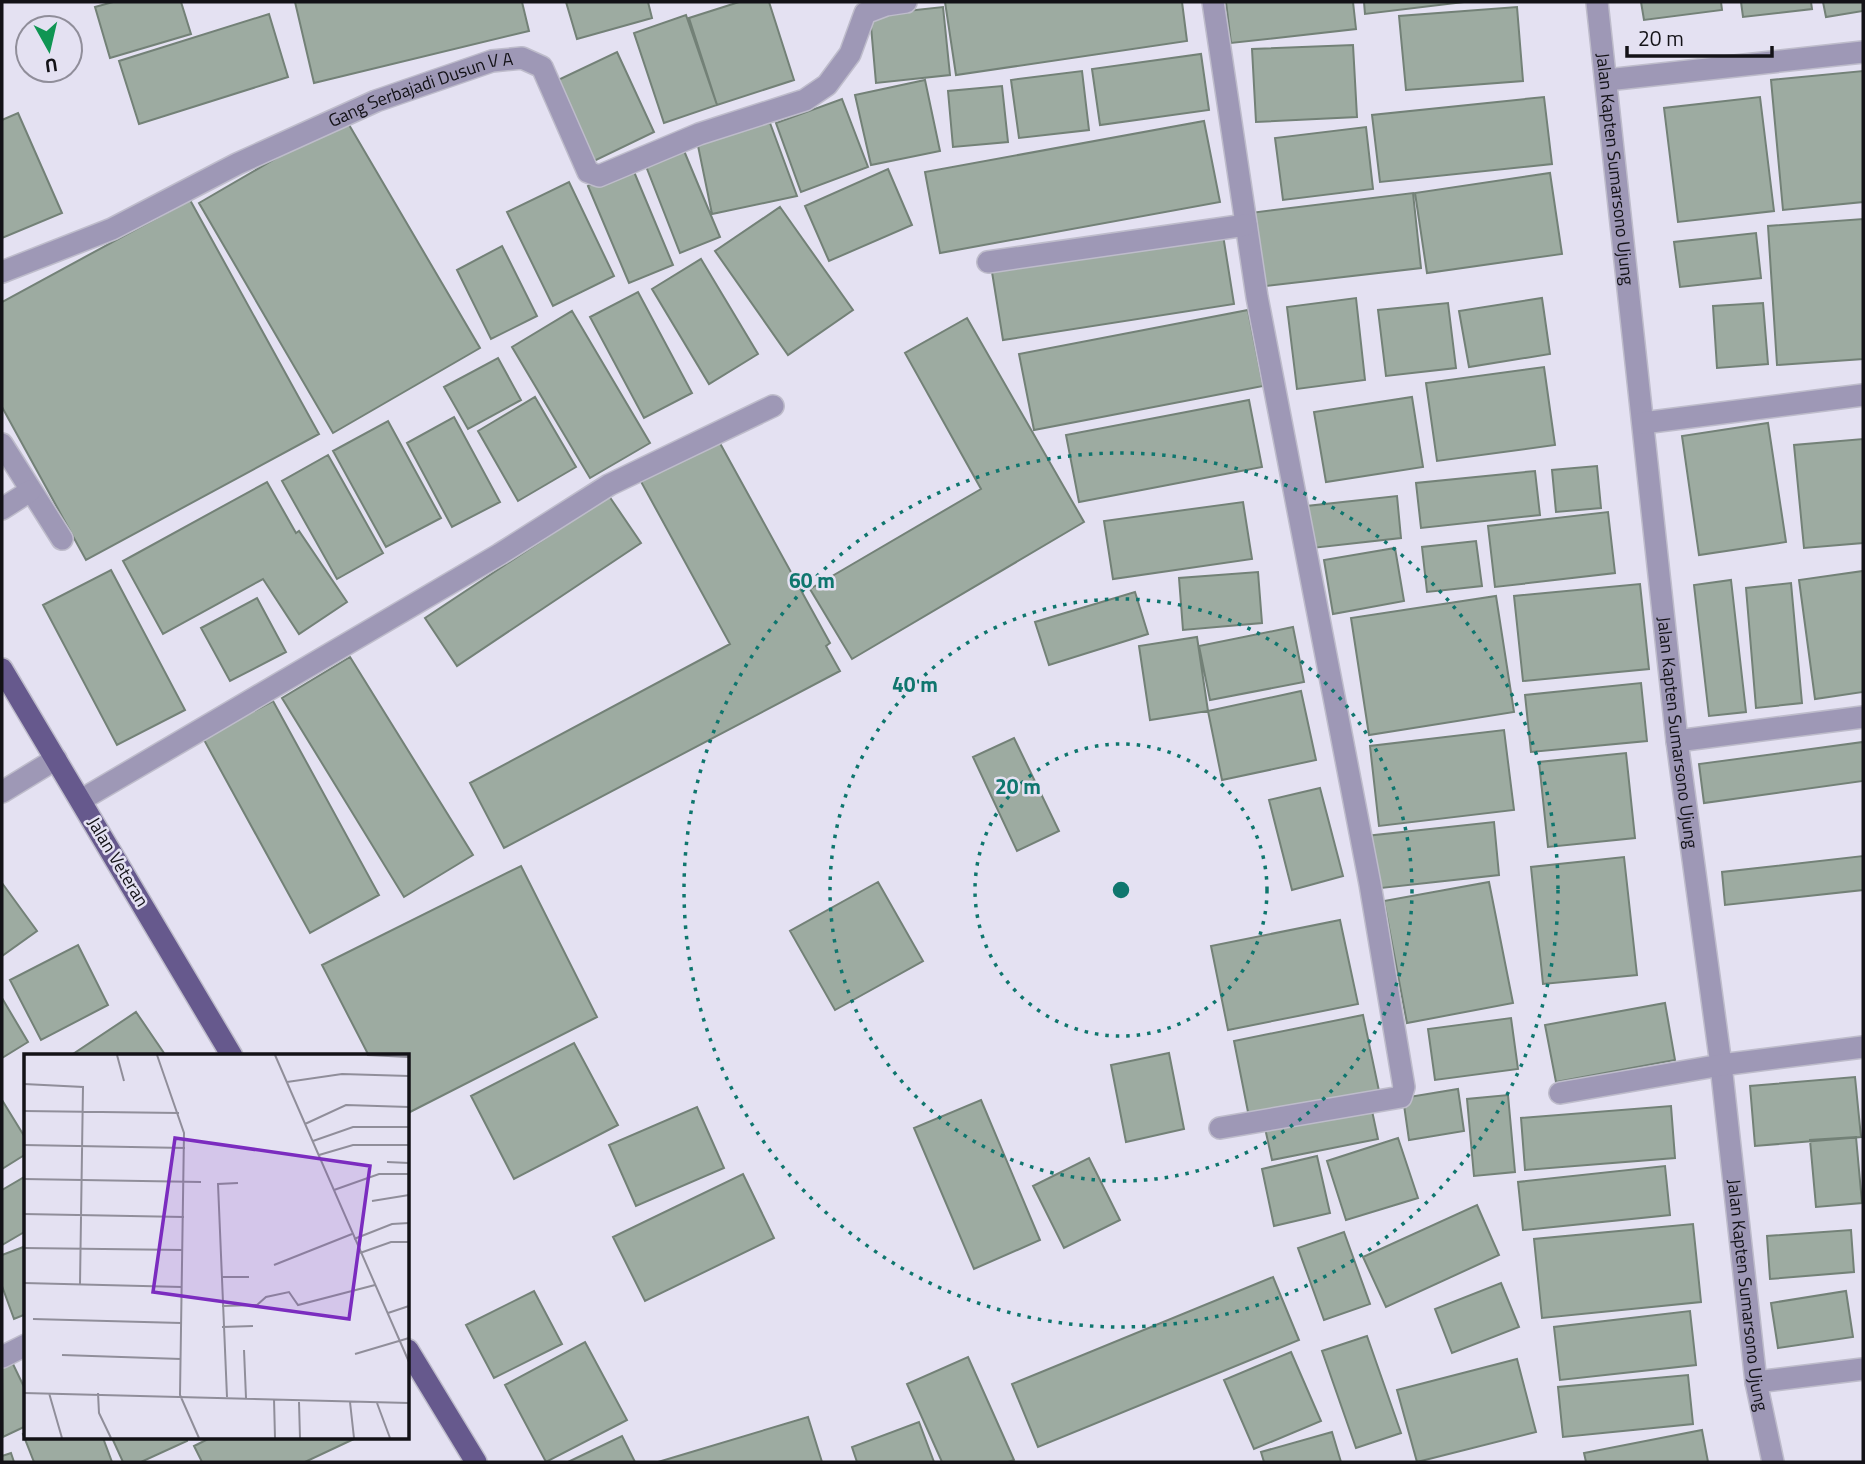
<svg xmlns="http://www.w3.org/2000/svg" width="1865" height="1464" font-family="'Titillium Web',sans-serif">
<style>
.building{fill:#9daba1;stroke:#738177;stroke-width:2}
.lines{fill:none;stroke-linecap:round;stroke-linejoin:round}
.minor-casing{stroke:#bebccb;stroke-width:24}
.major-casing{stroke:#bebccb;stroke-width:24}
.minor{stroke:#9e98b6;stroke-width:21}
.major{stroke:#66598d;stroke-width:21}
.ring{fill:none;stroke:#0f766e;stroke-width:3.5;stroke-dasharray:3.5 7}
.labels{text-anchor:middle;stroke-width:5;stroke-linejoin:round;paint-order:stroke}
.street-label{font-size:18px;fill:#131217;stroke:#e4e1f2}
.inset-road{fill:none;stroke:#908e9a;stroke-width:2}
.view{fill:#7b2cbf;fill-opacity:0.15;stroke:#7b2cbf;stroke-width:3.5}
.inset-edge{fill:none;stroke:#131217;stroke-width:3.5}
.centre{fill:#0f766e;stroke:#e4e1f2;stroke-width:3.5}
.ring-label{font-size:21px;text-anchor:middle;font-weight:bold;fill:#0f766e;stroke:#e4e1f2;stroke-width:5;stroke-linejoin:round;paint-order:stroke}
</style>
<rect width="100%" height="100%" fill="#e4e1f2"/>
<path class="building" d="M113,2H181L191,34L110,58L95,7Z
M295,2H522L529,31L314,83Z
M566,2H648L652,18L577,39Z
M739,2H769L794,80L717,105L689,18Z
M945,2H1182L1187,41L956,75Z
M1226,2H1353L1356,29L1231,43Z
M1364,2H1464L1365,14Z
M1641,2H1721L1722,10L1644,20Z
M1741,2H1811L1812,9L1743,17Z
M1823,2H1863V11L1826,17Z
M943,7L950,75L876,83L870,15Z
M1517,7L1523,81L1406,90L1399,16Z
M269,14L288,77L139,124L119,61Z
M686,15L717,105L664,123L634,33Z
M1353,45L1357,117L1256,122L1252,49Z
M617,52L654,132L594,161L556,81Z
M1201,54L1209,110L1100,125L1092,69Z
M1082,71L1089,130L1019,138L1011,80Z
M1863,71V202L1783,210L1771,80Z
M925,80L940,151L871,165L855,95Z
M1002,86L1008,142L953,147L948,91Z
M1544,97L1552,164L1380,182L1372,115Z
M1760,97L1774,211L1678,222L1664,108Z
M842,99L868,167L801,192L776,123Z
M18,113L62,213L2,238V120Z
M345,118L480,348L333,433L199,203Z
M1204,121L1220,202L940,253L925,172Z
M770,123L797,196L712,214L696,136Z
M1366,127L1373,189L1283,200L1275,138Z
M682,146L720,237L680,253L644,161Z
M632,167L673,265L629,283L588,186Z
M888,169L912,225L829,261L805,206Z
M1550,173L1562,254L1427,273L1415,193Z
M569,182L614,276L553,306L507,212Z
M1413,193L1421,268L1258,287L1250,213Z
M190,200L319,434L86,560L2,407V302Z
M780,207L853,310L788,355L715,251Z
M1863,219V359L1777,365L1768,226Z
M1756,233L1761,278L1680,287L1674,242Z
M1223,235L1234,304L1003,340L992,272Z
M502,246L537,316L491,339L457,270Z
M701,259L758,354L709,384L652,289Z
M638,292L692,393L644,418L590,317Z
M1356,298L1365,380L1297,389L1287,307Z
M1542,298L1550,354L1469,367L1459,311Z
M1448,303L1456,368L1386,376L1378,310Z
M1763,303L1768,364L1717,368L1713,306Z
M1248,310L1263,386L1034,430L1019,354Z
M572,311L650,443L590,478L512,347Z
M967,318L1084,522L852,659L810,589L981,489L905,353Z
M498,358L521,400L468,429L444,387Z
M1544,367L1555,445L1437,461L1426,383Z
M535,397L576,467L518,501L478,431Z
M1412,397L1423,467L1326,482L1314,412Z
M1249,400L1262,467L1079,502L1066,435Z
M454,417L500,502L452,527L407,443Z
M388,421L441,518L386,547L333,451Z
M1768,423L1786,542L1699,555L1682,436Z
M716,436L830,643L826,646L840,671L504,848L470,783L730,644L639,478Z
M1863,439V543L1804,548L1794,445Z
M328,455L383,553L337,579L282,481Z
M1597,466L1601,508L1556,512L1552,470Z
M1535,471L1540,515L1421,528L1416,483Z
M267,482L296,533L299,531L347,602L299,634L263,579L163,634L123,561Z
M609,496L641,543L457,666L425,618Z
M1397,496L1401,538L1312,548L1307,506Z
M1243,502L1252,559L1113,579L1104,521Z
M1608,512L1615,573L1495,587L1488,526Z
M1476,541L1482,586L1427,592L1422,547Z
M1395,548L1404,601L1333,614L1324,560Z
M111,570L185,710L117,745L43,605Z
M1863,571V692L1815,699L1799,580Z
M1258,572L1262,623L1183,630L1179,578Z
M1731,580L1746,712L1709,716L1694,585Z
M1791,583L1802,703L1756,708L1746,588Z
M1640,584L1649,669L1523,681L1514,596Z
M1135,592L1148,634L1049,665L1035,622Z
M1496,596L1514,712L1369,735L1351,618Z
M257,598L286,652L230,681L201,628Z
M1293,627L1304,682L1210,700L1199,646Z
M1197,637L1208,711L1150,720L1139,646Z
M350,657L473,855L404,897L282,698Z
M1641,683L1647,741L1531,752L1525,695Z
M1301,691L1316,760L1222,780L1208,711Z
M273,701L379,895L310,933L203,738Z
M1504,730L1514,810L1379,826L1370,746Z
M1014,738L1059,831L1017,851L973,757Z
M1863,742V781L1704,803L1699,764Z
M1626,753L1635,838L1548,847L1539,762Z
M1320,788L1343,876L1292,890L1269,800Z
M1494,822L1499,875L1372,889L1366,836Z
M1863,856V890L1725,905L1722,872Z
M1624,857L1637,975L1543,984L1531,867Z
M521,866L597,1017L408,1113V1056H369L322,965Z
M878,882L923,961L835,1010L790,931Z
M1489,882L1513,1003L1407,1023L1384,901Z
M2,883L37,931L2,956Z
M1340,920L1358,1004L1228,1030L1211,946Z
M78,945L108,1005L41,1040L10,980Z
M2,998L28,1042L2,1058Z
M1665,1003L1675,1060L1556,1082L1545,1025Z
M136,1012L166,1056H70Z
M1363,1015L1379,1091L1249,1117L1234,1041Z
M1511,1018L1518,1069L1435,1080L1428,1029Z
M574,1043L618,1125L514,1179L471,1096Z
M1169,1053L1184,1129L1126,1142L1111,1065Z
M1855,1077L1861,1137L1755,1146L1750,1086Z
M1458,1089L1464,1131L1409,1140L1403,1098Z
M1508,1095L1515,1172L1474,1176L1467,1099Z
M2,1100L26,1139V1154L2,1169Z
M981,1100L1040,1240L974,1269L914,1128Z
M1371,1106L1378,1139L1272,1160L1265,1128Z
M1671,1106L1675,1158L1525,1170L1521,1118Z
M697,1107L724,1168L636,1206L609,1145Z
M1856,1137L1862,1203L1816,1207L1810,1140Z
M1398,1138L1418,1198L1346,1220L1327,1161Z
M1317,1156L1330,1213L1274,1226L1262,1169Z
M1089,1158L1120,1220L1064,1248L1033,1186Z
M1665,1166L1670,1215L1523,1230L1518,1182Z
M743,1174L774,1238L645,1301L613,1237Z
M26,1176V1231L2,1245V1190Z
M1477,1205L1499,1255L1386,1307L1363,1257Z
M1693,1224L1701,1302L1542,1318L1534,1239Z
M1851,1230L1854,1272L1770,1279L1767,1236Z
M1344,1232L1370,1304L1324,1320L1298,1248Z
M26,1246V1314L14,1319L2,1286V1255Z
M1273,1277L1299,1340L1038,1447L1012,1384Z
M1501,1283L1519,1327L1452,1353L1435,1309Z
M534,1291L562,1344L494,1378L466,1325Z
M1846,1291L1853,1337L1778,1348L1771,1303Z
M1690,1311L1696,1365L1560,1380L1554,1327Z
M1367,1336L1401,1433L1356,1448L1322,1351Z
M585,1342L627,1420L546,1462L505,1385Z
M1291,1352L1321,1421L1254,1449L1224,1380Z
M968,1357L1014,1460L1008,1462H942L907,1384Z
M1517,1359L1536,1432L1417,1462L1397,1390Z
M12,1362L26,1391V1426L3,1437L2,1367Z
M1688,1375L1693,1424L1563,1437L1558,1387Z
M808,1417L822,1462H658Z
M919,1422L934,1462H857L852,1447Z
M1702,1430L1708,1462H1586L1584,1453Z
M1332,1432L1341,1462H1264L1261,1452Z
M26,1433V1438H103L112,1462H34L23,1434Z
M622,1436L635,1462H568Z
M112,1438H186L187,1441L141,1462H123Z
M210,1438H356L305,1462H202L194,1446Z
M11,1453L14,1462H2V1456Z"/>
<g class="lines">
<defs>
<g id="minor">
<path d="M1213,2L1257,297L1370,884L1404,1087L1401,1097L1220,1128"/>
<path id="s1" d="M1597,2L1677,741L1721,1065L1756,1382L1773,1462"/>
<path d="M1607,80L1863,52"/>
<path d="M988,262L1246,225"/>
<path id="s2" d="M2,272L112,229L237,164L376,101L492,61L522,58L542,67L588,172L599,176L699,134L805,100L827,85L850,54L865,13L886,5L906,2"/>
<path d="M1643,423L1863,395"/>
<path d="M2,444L62,539"/>
<path d="M2,509L30,491"/>
<path d="M1677,741L1863,717"/>
<path d="M2,792L56,759"/>
<path d="M81,800L500,554L609,485L773,406"/>
<path d="M1560,1093L1721,1065L1863,1047"/>
<path d="M2,1357L26,1345"/>
<path d="M1756,1382L1863,1369"/>
</g>
<path id="major" d="M2,669L232,1056
M408,1350L476,1462"/>
</defs>
<use href="#minor" class="minor-casing"/>
<use href="#major" class="major-casing"/>
<use href="#minor" class="minor"/>
<use href="#major" class="major"/>
</g>
<g class="ring">
<circle cx="1121" cy="890" r="146"/>
<circle cx="1121" cy="890" r="291"/>
<circle cx="1121" cy="890" r="437"/>
</g>
<g class="labels">
<g class="street-label">
<text dy="6" stroke="none"><textPath href="#s2" startOffset="458">Gang Serbajadi Dusun V A</textPath></text>
<text dy="6" stroke="none"><textPath href="#s1" startOffset="168">Jalan Kapten Sumarsono Ujung</textPath></text>
<text dy="6" stroke="none"><textPath href="#s1" startOffset="735">Jalan Kapten Sumarsono Ujung</textPath></text>
<text transform="translate(118 862) rotate(59)" y="6">Jalan Veteran</text>
<text dy="6" stroke="none"><textPath href="#s1" startOffset="1302">Jalan Kapten Sumarsono Ujung</textPath></text>
</g>
</g>
<g transform="translate(24 1054)">
<rect width="385" height="385" fill="#e4e1f2"/>
<path class="inset-road" d="M93,1L100,27M133,1L160,79L156,341L175,384M251,1L385,308M343,1L385,3M263,28L318,20L385,22M0,30L59,33L56,230M0,57L155,59M281,70L322,51L385,53M289,87L329,73H385M0,91L161,94M295,101L329,91H385M363,108L385,109M0,125L177,128M310,136L355,120H385M348,147L385,141M0,160L160,163M330,185L368,170L385,169M0,194L159,196M336,199L367,188H385M250,211L328,180M197,223H225M0,229L158,233M198,252L233,251L242,243L265,238L274,251L351,231M364,259L385,252M9,265L157,269M198,273L229,272M220,296L222,344M331,300L385,284M38,301L157,305M0,339L385,349M25,339L38,384M74,339L75,359L87,384M203,343L194,130L214,129M250,345L251,384M275,348L276,384M326,348L330,384M353,349L366,384"/>
<path class="view" d="M151,84L346,112L325,265L129,238Z"/>
<rect width="385" height="385" class="inset-edge"/>
</g>
<circle cx="1121" cy="890" r="10" class="centre"/>
<g class="ring-label">
<text x="812" y="588">60 m</text>
<text x="915" y="692">40 m</text>
<text x="1018" y="794">20 m</text>
</g>
<rect width="1865" height="1464" fill="none" stroke="#131217" stroke-width="7"/>
<g transform="translate(49 49) rotate(172)"><circle r="33" fill="#e4e1f2" stroke="#908e9a" stroke-width="2"/>
<path d="M0-5L12 26L0 18L-12 26Z" fill="#0f9553"/>
<text y="-10" font-size="19" font-weight="bold" text-anchor="middle" fill="#131217">U</text>
</g>
<path d="M1627 46v10h145v-10" fill="none" stroke="#131217" stroke-width="3.5"/>
<text x="1638" y="46" font-size="21" fill="#131217" stroke="#e4e1f2" stroke-width="5" paint-order="stroke">20 m</text>
</svg>
